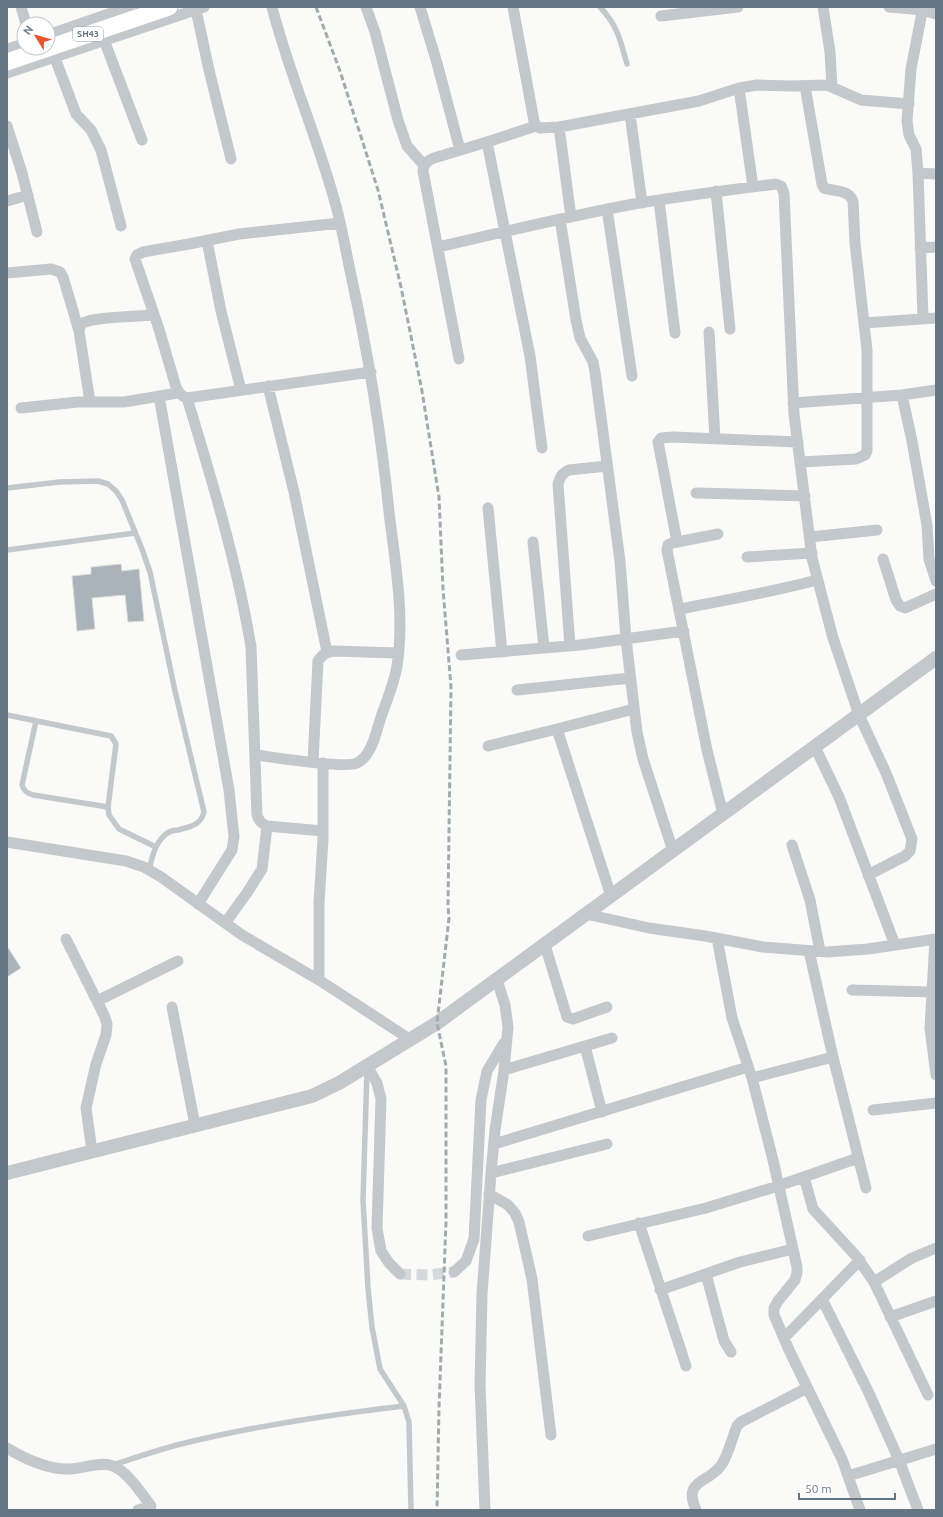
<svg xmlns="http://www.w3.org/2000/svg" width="943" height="1517" font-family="Ubuntu,sans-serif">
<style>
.building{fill:#aab3b9;stroke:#dcdcda}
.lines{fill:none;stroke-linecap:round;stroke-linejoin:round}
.minor-tunnel{stroke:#d5d9db;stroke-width:11;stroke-dasharray:11 5.5;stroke-linecap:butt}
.primary-casing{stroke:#b5babe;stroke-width:19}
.service{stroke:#c3c8cc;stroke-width:5.5}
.minor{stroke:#c3c8cc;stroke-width:11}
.tertiary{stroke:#c3c8cc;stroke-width:14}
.primary{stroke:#fff;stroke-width:17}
.rail{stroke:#a2aab0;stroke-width:3;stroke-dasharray:6 3;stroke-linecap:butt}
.labels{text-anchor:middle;stroke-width:4;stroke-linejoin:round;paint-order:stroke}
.shield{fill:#fff;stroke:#939fa8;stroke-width:1}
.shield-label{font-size:9px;font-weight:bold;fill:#657683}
</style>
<rect width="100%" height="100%" fill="#fafaf8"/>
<path class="building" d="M121,564L122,571L139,569L144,621L128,622L125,595L92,598L95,629L77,631L72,576L91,574V567Z
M7,946L21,968L7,977Z"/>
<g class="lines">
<path class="minor-tunnel" d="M400,1274L428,1275L454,1272"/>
<defs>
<path id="primary" d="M7,62L169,7"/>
</defs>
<use href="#primary" class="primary-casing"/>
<path class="service" d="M600,7C618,26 620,40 627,64
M7,488L60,482L98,481L108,484L116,491L122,500L142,549L150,572L175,691L204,812C201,825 190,827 178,830C175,830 171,831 169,832C156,839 152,857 149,870
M7,550L135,533
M7,715L111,736L116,744L110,791L108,807L109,815L119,829L156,847
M36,721L22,785C24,791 27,793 33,795L108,807
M367,1070L363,1200L368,1288L372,1327L380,1369L404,1406L409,1422L411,1510
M113,1465C134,1458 155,1451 177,1445C251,1426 328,1415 404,1406"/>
<path class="minor" d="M21,7L26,24
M366,7L375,32L398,120L407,146L423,164
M420,7L437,63L460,150
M513,7L534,121L536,126L540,128L559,127L699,101L739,88L757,85L791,86L827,85L861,100L909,104
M823,7L830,52L832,87
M889,7L923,10L936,14
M196,10L209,70L231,159
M661,16L738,7
M48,35L129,7
M104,40L142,140
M7,49L24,44
M55,58L76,114L91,130L101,150L121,226
M7,73L204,7
M739,88L753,187
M630,114L642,203
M7,126L22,173L37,232
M559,127L571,217
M487,142L530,356L542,448
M918,173L936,174
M716,191L730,329
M659,200L675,333
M7,201L28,195
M607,209L632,376
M560,219L576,320L580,338L593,362L595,372L620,561L626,639L637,732L643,759L673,851
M340,223L239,234L189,244L143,252L137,255L135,259L159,329L176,387C179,393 181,396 187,398L371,372
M207,241L221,311L241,390
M438,247C503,232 569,216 634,204C681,196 729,190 776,184L781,186L784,193L794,414L812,558L833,638L859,715L886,773L912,839L910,851L905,856L868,875
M920,248L936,247
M7,273L51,269L60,272L63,277L79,331
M923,318L918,173L916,149L909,135L907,121L911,69L923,7
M864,323L936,318
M709,332L715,439
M459,359L423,171C424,163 427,161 434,158L487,142L536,126
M268,386L294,492L327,652
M902,395L912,441L927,525L929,559L936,581
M159,396L229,790L234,837L232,850L198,904
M187,398C212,480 237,563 251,647L257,815C259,821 261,823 267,826L323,831
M90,402L79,331C80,328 80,324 83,323C92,317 141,316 154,315
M793,403L902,395L936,390
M21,408L78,402H124L178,393
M801,462L856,459L865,455L867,451V350L855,243L853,201C848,189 835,192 824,188L822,184L805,86
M696,493L805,496
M488,508L502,652
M718,534L672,543L668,545L667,550L707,750L723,814
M810,537L877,530
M533,542L544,648
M677,542L659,447L658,442L661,438L673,437L798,442
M747,557L812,553
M883,559L896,600L900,606L905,608L936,594
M680,609C726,600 772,592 817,580
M570,646L558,484C560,477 562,473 569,470L607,466
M461,655L580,645L684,631
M517,690L630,678
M557,729L611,896
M488,746L557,729L634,709
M815,747L839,797L895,945
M256,755C272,757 346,769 357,763C372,756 376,732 381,717C387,700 394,684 397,666C405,615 395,562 389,512C381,432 368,353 351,275C346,252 342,228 336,206C318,138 289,74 272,7
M313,762L318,661C323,654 326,652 334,651L398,653
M7,842L126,861L144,867L161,877L242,935L319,980L411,1040
M792,845L810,900L820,951
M586,914L649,928L705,936L763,947L827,952L868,949L936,939
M225,923L247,893L262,869L267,826
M717,938L732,1018L752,1078L773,1160L797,1267V1273L795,1280L778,1301L774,1308V1315L789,1350L842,1459L860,1510
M66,939L104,1015L107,1024L106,1035L96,1064L86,1108L92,1151
M935,939L930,1028L936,1075
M545,945L567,1017L573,1019L607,1007
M809,951L833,1057L866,1188
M319,980V903L323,839V763
M852,990L932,992
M97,1001L178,961
M172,1007L195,1125
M585,1046L602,1112
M367,1066L377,1083L381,1099L377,1228L381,1251L389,1263L400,1274
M504,1070L612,1038
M752,1078L833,1057
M873,1110L936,1103
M494,1144L748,1067
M491,1173L607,1144
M804,1177L813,1209L856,1256L874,1282L928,1395
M489,1194L508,1205L515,1213L519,1222L532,1279L551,1435
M639,1223L686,1366
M588,1236L706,1208L778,1186L858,1158
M454,1272L466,1261L474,1239L481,1100L487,1071L504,1043
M706,1274L724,1341L731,1352
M874,1282L912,1258L936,1248
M660,1290L740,1262L793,1249
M822,1299L868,1391L899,1460L918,1510
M890,1317L936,1301
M784,1338L860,1260
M7,1448C25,1459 46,1469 68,1469C81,1469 101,1461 113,1466C127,1471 142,1494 151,1506L138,1510
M848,1476L936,1449
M485,1510L480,1385L482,1294L491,1173L495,1130L504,1070L508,1027L505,1005L497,980
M696,1510C682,1478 710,1484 722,1464C729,1453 732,1438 737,1426L741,1422L807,1388"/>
<path class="tertiary" d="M7,1173L312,1096L339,1083L437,1023L936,658"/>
<use href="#primary" class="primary"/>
<path class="rail" d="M316,7L340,71L378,190L401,287L422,391L439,497L443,589L451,687L448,905L449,918L437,1023L446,1066V1222L439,1407L437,1510"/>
</g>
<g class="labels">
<rect class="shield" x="73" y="27" width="30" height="14" rx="3"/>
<g class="shield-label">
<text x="88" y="37">SH43</text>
</g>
</g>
<rect width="943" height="1517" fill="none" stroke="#657683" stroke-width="16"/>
<g transform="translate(36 36) rotate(307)"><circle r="19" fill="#ffffff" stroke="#c1c8cd"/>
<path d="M0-3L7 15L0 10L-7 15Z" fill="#e4572e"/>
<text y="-6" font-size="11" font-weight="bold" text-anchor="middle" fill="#657683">N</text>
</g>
<path d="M799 1493v6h96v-6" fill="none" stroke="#657683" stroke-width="2"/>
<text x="805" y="1493" font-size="12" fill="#657683" stroke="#ffffff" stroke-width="3" paint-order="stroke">50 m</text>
</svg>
